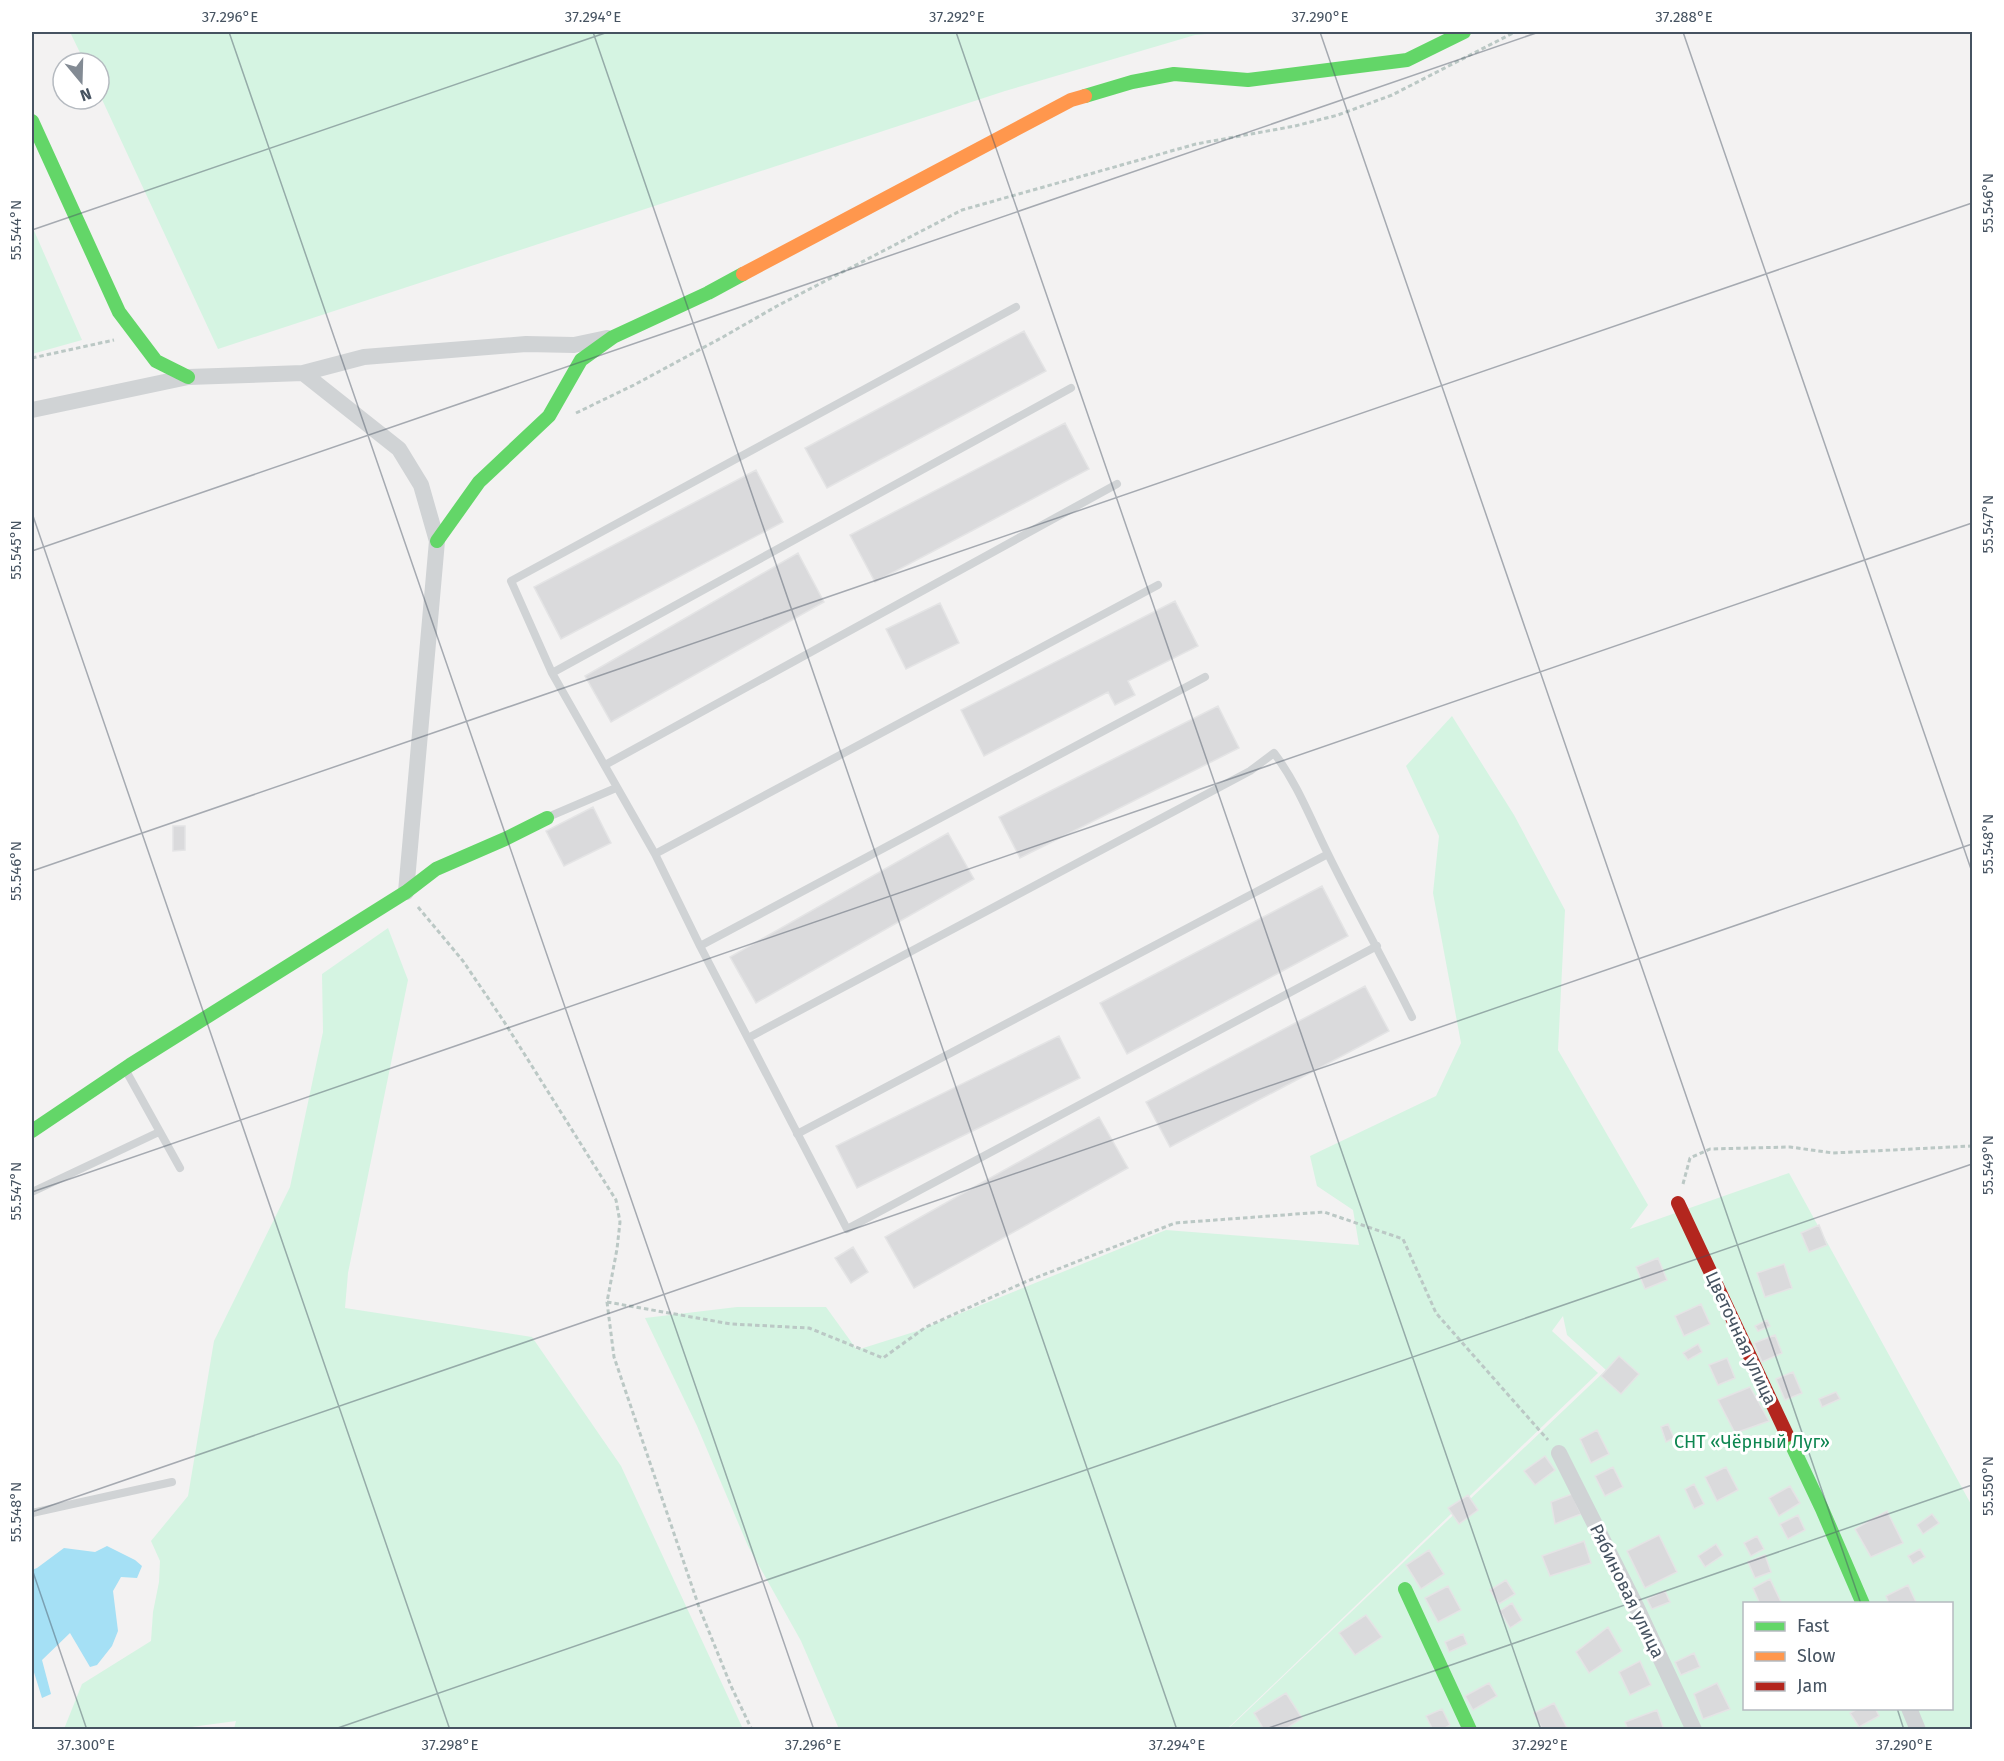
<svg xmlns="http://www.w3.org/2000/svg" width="2004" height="1761" font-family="'Fira Sans',sans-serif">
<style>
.green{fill:#d5f4e2;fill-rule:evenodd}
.water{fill:#a5e0f5}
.building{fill:#dadadc;stroke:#e4e4e5;stroke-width:1.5}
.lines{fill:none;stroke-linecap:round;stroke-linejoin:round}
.path{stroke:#bbc8c5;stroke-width:3;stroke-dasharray:4.5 3;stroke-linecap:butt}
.lane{stroke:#d0d3d5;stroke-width:8}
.street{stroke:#d0d3d5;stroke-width:16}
.fast{stroke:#63d668;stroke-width:14}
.slow{stroke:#ff974d;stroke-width:14}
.jam{stroke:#b3261e;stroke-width:14}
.ticks{fill:none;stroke:#465361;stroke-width:1.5;stroke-opacity:0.45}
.labels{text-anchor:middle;stroke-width:6;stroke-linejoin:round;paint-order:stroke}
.street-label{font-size:18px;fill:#465361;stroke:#fff}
.park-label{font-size:18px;fill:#0d8650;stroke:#fff}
.neatline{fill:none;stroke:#465361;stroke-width:2}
.ticks-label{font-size:15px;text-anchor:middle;fill:#465361}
</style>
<rect width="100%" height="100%" fill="#f3f2f2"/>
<path class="green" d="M70,32H1229L1195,35L1005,91L218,349L99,93V63H85Z
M32,226L82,340L32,354Z
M1452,716L1514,815L1565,910L1558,1050L1648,1205L1630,1229L1789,1173L1972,1506V1729H1228L1606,1370L1567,1335L1563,1316L1552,1331L1598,1373L1227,1729H839L801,1641L748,1546L697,1426L645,1318L737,1307H826L857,1350L917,1331L1166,1230L1359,1245L1353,1210L1317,1186L1310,1156L1436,1096L1461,1043L1433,893L1439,836L1406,766ZM1744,1604H1952V1708H1744Z
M388,928L408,980L348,1273L345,1308L532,1337L621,1466L743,1729H234L236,1721L169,1730L64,1729L82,1684L151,1641L153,1612L159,1582L160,1561L151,1541L188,1496L214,1341L290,1187L323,1032L322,974Z"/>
<path class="water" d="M107,1546L135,1560L142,1566L137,1578L121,1577L113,1591L118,1631L112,1646L97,1665L90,1667L70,1633L42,1660L51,1694L42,1698L32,1666V1570L37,1568L64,1548L95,1552Z"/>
<path class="building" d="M1024,331L1046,371L827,488L805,448Z
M1065,423L1089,469L875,582L850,535Z
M756,470L783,522L561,639L534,587Z
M798,553L824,602L611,722L585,676Z
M1175,601L1198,646L1128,681L1135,695L1115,705L1108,692L984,756L961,710Z
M940,603L959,643L906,669L886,629Z
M1218,706L1239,748L1020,858L999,817Z
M593,807L611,843L564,866L546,831Z
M173,826H185V850L173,851Z
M948,833L974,879L756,1003L730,957Z
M1322,886L1348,936L1127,1054L1100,1003Z
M1365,986L1389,1031L1170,1147L1146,1102Z
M1059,1036L1080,1078L857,1188L836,1146Z
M1099,1117L1128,1168L914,1288L885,1237Z
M1819,1225L1827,1245L1809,1252L1801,1233Z
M853,1247L868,1272L851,1283L835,1258Z
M1658,1258L1667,1280L1645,1289L1636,1267Z
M1784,1264L1792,1288L1765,1297L1757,1273Z
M1701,1304L1710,1324L1684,1336L1675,1316Z
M1767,1320L1770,1326L1758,1331L1755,1326Z
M1775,1335L1782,1353L1762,1362L1754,1343Z
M1698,1344L1702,1352L1688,1360L1683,1353Z
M1619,1356L1639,1374L1621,1394L1601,1376Z
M1727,1358L1735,1378L1718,1385L1709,1365Z
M1793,1372L1802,1393L1785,1400L1776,1379Z
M1750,1387L1769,1421L1735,1433L1718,1400Z
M1836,1392L1840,1399L1822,1407L1819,1399Z
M1668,1424L1674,1438L1666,1442L1661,1427Z
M1597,1430L1609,1454L1591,1463L1580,1439Z
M1545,1456L1555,1470L1535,1485L1524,1471Z
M1613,1467L1623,1487L1605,1496L1595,1476Z
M1726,1467L1738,1490L1717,1501L1705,1477Z
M1694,1484L1704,1504L1694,1509L1685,1489Z
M1790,1486L1800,1503L1779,1516L1769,1498Z
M1572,1494L1581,1514L1555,1524L1551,1502Z
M1468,1495L1478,1510L1459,1524L1448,1508Z
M1887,1511L1903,1543L1871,1557L1855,1529Z
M1932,1514L1939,1523L1923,1534L1917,1525Z
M1798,1515L1805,1530L1788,1539L1780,1524Z
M1659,1535L1677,1572L1645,1588L1627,1551Z
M1757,1536L1764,1549L1751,1556L1744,1543Z
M1584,1541L1591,1563L1550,1576L1542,1556Z
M1716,1544L1723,1555L1705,1567L1698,1556Z
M1920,1549L1925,1557L1913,1564L1908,1556Z
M1429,1550L1444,1574L1421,1589L1406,1565Z
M1765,1555L1771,1572L1755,1578L1748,1562Z
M1770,1579L1782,1604H1760L1753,1588Z
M1506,1580L1515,1594L1499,1604L1490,1590Z
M1908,1585L1916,1602L1889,1604L1886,1596Z
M1448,1586L1461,1610L1438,1622L1425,1598Z
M1665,1591L1670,1602L1652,1609L1647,1599Z
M1512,1603L1522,1620L1510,1628L1500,1611Z
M1366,1615L1382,1637L1355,1655L1339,1633Z
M1608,1627L1622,1651L1589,1673L1576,1652Z
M1463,1634L1467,1644L1449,1652L1445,1642Z
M1694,1653L1700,1667L1681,1675L1675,1662Z
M1640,1661L1651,1685L1630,1695L1619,1672Z
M1489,1683L1497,1696L1473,1710L1465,1696Z
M1717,1683L1730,1709L1703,1719L1694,1694Z
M1286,1693L1302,1718L1284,1730H1264L1254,1713Z
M1554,1703L1568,1730H1543L1534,1713Z
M1859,1708H1875L1879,1716L1859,1727L1850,1713Z
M1442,1709L1450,1725L1442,1730H1433L1426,1716Z
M1657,1710L1664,1730H1628L1625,1722Z"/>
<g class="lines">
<path class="path" d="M32,358L114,340
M576,413L634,385L723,337L777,306L962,210L1196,144L1295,126L1338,115L1392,95L1515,32
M418,907L463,961L503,1020L616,1200L620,1222L617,1249L607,1302L614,1357L699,1607L731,1686L752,1730
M1683,1184L1690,1158L1710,1149L1790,1147L1833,1153L1972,1146
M607,1302L731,1324L809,1328L883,1358L926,1327L1025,1282L1175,1223L1324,1212L1403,1239L1436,1313L1548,1440"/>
<path class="lane" d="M1016,307L511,581L552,673L655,854L700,946L847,1229L1377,946
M552,673L1071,388
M605,765L1117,484
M548,817L616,788
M655,854L1158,585
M700,946L1205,677
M748,1038L1250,771L1274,753C1297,783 1311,820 1328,854C1355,909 1385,962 1412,1017
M125,1069L180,1168
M797,1134L1328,854
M32,1192L159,1132
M32,1513L172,1482"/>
<path class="street" d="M303,373L364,357L526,344L574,345L607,338
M32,410L188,377L303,373L399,449L421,485L437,541L406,892
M1559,1453L1636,1606L1694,1730
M1909,1708L1918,1730"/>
<path class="fast" d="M1085,96L1132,82L1174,74L1248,80L1407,60L1464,32
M32,121L119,312L156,361L188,377
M437,541L479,482L549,416L581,360L613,337L708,293L743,274
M32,1131L130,1065L406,892L436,869L505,839L547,818
M1787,1435L1822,1509L1863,1604
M1405,1589L1470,1730"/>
<path class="slow" d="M743,274L1071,100L1085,96"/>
<path class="jam" d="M1678,1203L1787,1435"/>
</g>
<path class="ticks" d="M229,32L814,1730M593,32L1177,1730M956,32L1541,1730M1320,32L1861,1604M1683,32L1972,872M32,230L608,32M32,513L450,1730M32,551L1539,32M32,871L1972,203M32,1192L1972,523M32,1512L1972,844M32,1569L87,1730M1897,1708L1904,1730M332,1730L1972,1164M1263,1730L1972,1485"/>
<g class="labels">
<g class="street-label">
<text transform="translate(1741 1338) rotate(65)" y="6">Цветочная улица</text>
<text transform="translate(1627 1591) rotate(64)" y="6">Рябиновая улица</text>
</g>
<g class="park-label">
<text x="1752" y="1448">СНТ «Чёрный Луг»</text>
</g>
</g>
<rect width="2004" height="1761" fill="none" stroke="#ffffff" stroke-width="66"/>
<rect x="1743" y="1602" width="210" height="108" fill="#ffffff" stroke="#b5bac0" stroke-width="1.5"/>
<rect x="1755" y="1622" width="30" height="9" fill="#63d668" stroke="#b5bac0" stroke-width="1.5"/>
<text x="1797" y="1632" font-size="18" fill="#465361">Fast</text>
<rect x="1755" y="1652" width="30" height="9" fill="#ff974d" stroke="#b5bac0" stroke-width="1.5"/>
<text x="1797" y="1662" font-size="18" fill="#465361">Slow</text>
<rect x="1755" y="1682" width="30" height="9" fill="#b3261e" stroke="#b5bac0" stroke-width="1.5"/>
<text x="1797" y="1692" font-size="18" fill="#465361">Jam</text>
<g transform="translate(81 81) rotate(161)"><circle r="28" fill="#ffffff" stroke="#b5bac0" stroke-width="1.5"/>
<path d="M0-4.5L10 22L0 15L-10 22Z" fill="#838b94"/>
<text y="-9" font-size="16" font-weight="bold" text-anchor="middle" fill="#465361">N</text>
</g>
<rect x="33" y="33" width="1938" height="1695" class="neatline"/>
<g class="ticks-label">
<text x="230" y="22">37.296°E</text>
<text x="593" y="22">37.294°E</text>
<text x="957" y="22">37.292°E</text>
<text x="1320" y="22">37.290°E</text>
<text x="1684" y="22">37.288°E</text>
<text transform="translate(1988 203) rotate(-90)" y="5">55.546°N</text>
<text transform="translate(16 230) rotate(-90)" y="5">55.544°N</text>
<text transform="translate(1988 524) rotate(-90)" y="5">55.547°N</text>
<text transform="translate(16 550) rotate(-90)" y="5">55.545°N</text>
<text transform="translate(1988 844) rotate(-90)" y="5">55.548°N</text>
<text transform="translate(16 871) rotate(-90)" y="5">55.546°N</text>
<text transform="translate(1988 1165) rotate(-90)" y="5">55.549°N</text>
<text transform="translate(16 1191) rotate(-90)" y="5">55.547°N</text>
<text transform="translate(1988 1486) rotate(-90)" y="5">55.550°N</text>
<text transform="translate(16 1512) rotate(-90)" y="5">55.548°N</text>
<text x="86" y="1750">37.300°E</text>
<text x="450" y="1750">37.298°E</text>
<text x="813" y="1750">37.296°E</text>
<text x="1177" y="1750">37.294°E</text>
<text x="1540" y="1750">37.292°E</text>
<text x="1904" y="1750">37.290°E</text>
</g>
</svg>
